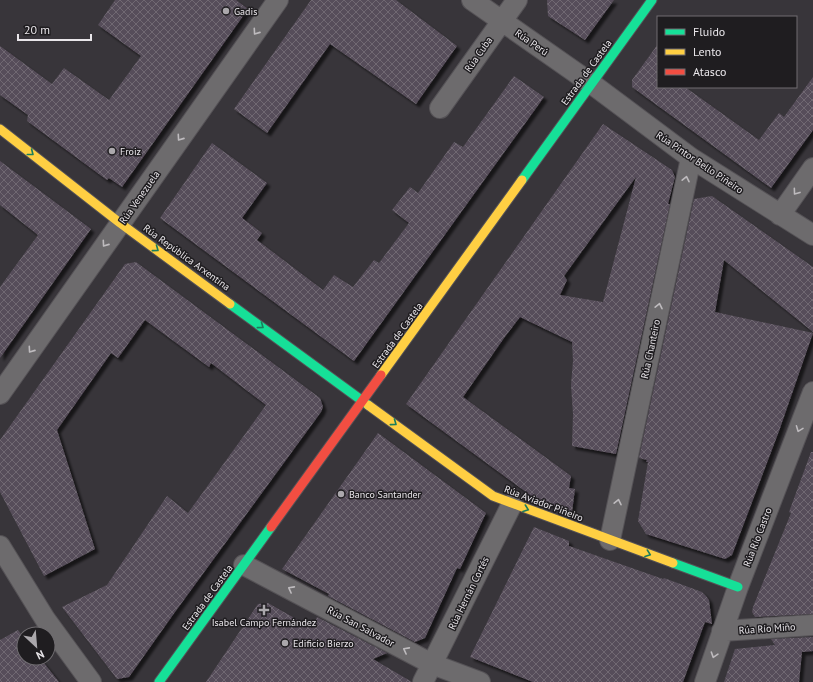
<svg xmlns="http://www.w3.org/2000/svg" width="813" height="682" font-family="'PT Sans',sans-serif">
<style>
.building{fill:url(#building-cross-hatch);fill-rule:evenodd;filter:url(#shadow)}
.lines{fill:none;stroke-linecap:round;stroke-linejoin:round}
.street-casing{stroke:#555256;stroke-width:22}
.fast-casing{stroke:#555256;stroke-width:11}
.slow-casing{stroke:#555256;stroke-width:11}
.jam-casing{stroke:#555256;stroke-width:11}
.street{stroke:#6d6b6d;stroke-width:20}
.fast{stroke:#16e098;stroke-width:9}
.slow{stroke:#ffcf43;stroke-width:9}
.jam{stroke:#f24e42;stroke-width:9}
.oneway{stroke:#bebbbe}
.oneway2{stroke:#1a7e5c}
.poi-dot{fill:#aba8ac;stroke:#1f1d20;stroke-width:1.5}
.labels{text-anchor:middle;stroke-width:3;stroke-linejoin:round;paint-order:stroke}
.poi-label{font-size:10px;fill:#e9e6ea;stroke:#1f1d20;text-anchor:start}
.street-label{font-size:10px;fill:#e9e6ea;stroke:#1f1d20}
</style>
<defs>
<pattern id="building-cross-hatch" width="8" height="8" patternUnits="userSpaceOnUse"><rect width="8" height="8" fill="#574e5a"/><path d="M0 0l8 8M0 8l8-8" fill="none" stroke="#6f6872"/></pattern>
<filter id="shadow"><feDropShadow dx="3.5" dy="3.5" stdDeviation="1" flood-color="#0009"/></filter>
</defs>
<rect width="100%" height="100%" fill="#38353a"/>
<path class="building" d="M115,0H236L248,9L122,187L109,178L107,180L27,121L28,115L0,95V46L52,84L64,68L109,100L141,56L98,25Z
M311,0H396L457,46L416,104L330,44L267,133L234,109Z
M547,0H614L585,40L548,16Z
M658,44V87H685L759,140L779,113L784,117L813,77V130L771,188L632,87V80Z
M514,76L544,97L354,361L160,218L212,143L267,183L242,218L262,233L257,240L323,290L334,275L353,287L374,260L379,263L409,223L392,210L410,187L418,193L454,142L463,147Z
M603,124L672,170L675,177L668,204H670L616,454L572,446L573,414L571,385L573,361L572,342L520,317L504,338L463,397L571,476L569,488L575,489L572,512L537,500L406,404ZM636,177L603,302L560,295L567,280L564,276Z
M0,161L91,229L0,358V287L38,235L0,205Z
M712,196L813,267V332L724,260L715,312L813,333L779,431L732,555L725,559L646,534L638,521L648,462H646L647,460L639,458L694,199Z
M136,262L320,398L323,407L321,412L175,612L129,677L117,679L62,607L107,585L167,496L188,513L266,405L211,363L209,367L145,320L118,358L111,353L57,430L95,549L44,576L0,492V440L125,264Z
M378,433L486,513L460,569L457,568L425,638L415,642L328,596L329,594L282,569Z
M811,452H813V614L755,617L752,612L753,607L791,513L789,512Z
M534,527L569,541V546L663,579L664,578L702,592L706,596L709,600L712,624L705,622L683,682H533L470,657Z
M268,603L312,628L317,617L387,653L373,659L412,682H206L258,604Z
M18,630L24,638V658H40L59,682H0V640Z
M813,637V651L802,652L799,682H724L735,649L775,645L771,639Z"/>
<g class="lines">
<defs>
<path id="street" d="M472,0L592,84L691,158L813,235
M440,108L517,0
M780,215L813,168
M0,394L278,0
M610,540L691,158
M0,546L45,619L91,682
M244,565L432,664L480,682
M722,631L813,625
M423,682L512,504
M705,682L738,587L813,392"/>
<path id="fast" d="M522,180L652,0
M230,304L368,405
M673,563L738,587
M159,682L271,527"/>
<path id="slow" d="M0,129L120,223L230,304
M381,375L522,180
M368,405L493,496L673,563"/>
<path id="jam" d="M271,527L381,375"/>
</defs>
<use href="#street" class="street-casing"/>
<use href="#fast" class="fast-casing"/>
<use href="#slow" class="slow-casing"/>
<use href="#jam" class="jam-casing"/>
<use href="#street" class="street"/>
<use href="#fast" class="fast"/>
<use href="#slow" class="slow"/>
<use href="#jam" class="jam"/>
</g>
<defs><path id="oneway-chevron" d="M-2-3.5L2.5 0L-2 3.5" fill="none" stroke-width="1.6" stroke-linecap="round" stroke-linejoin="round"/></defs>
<g class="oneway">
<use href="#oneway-chevron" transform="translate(256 32) rotate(125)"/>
<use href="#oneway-chevron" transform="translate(180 138) rotate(125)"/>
<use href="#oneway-chevron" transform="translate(686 179) rotate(-78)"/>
<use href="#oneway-chevron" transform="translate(796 192) rotate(126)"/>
<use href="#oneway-chevron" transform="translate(105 244) rotate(125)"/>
<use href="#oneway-chevron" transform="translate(659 306) rotate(-78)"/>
<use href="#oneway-chevron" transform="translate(31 350) rotate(125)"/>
<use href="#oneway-chevron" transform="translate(799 429) rotate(111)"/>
<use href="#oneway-chevron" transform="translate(618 502) rotate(-78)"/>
<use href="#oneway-chevron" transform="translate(291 589) rotate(-152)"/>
<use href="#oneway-chevron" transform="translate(406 650) rotate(-152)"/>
<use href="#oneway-chevron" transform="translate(714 655) rotate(108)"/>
</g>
<g class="oneway2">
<use href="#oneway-chevron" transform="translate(31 153) rotate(38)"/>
<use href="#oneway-chevron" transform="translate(156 249) rotate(36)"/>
<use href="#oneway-chevron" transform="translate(261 326) rotate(36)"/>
<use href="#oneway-chevron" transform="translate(394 423) rotate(36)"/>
<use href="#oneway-chevron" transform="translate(526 509) rotate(20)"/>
<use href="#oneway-chevron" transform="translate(648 554) rotate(20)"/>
</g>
<g class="poi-dot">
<circle cx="226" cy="11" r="4"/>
<circle cx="112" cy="151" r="4"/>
<circle cx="341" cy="494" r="4"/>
<path d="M262 604h4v4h4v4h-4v4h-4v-4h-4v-4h4z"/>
<circle cx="285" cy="643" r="4"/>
</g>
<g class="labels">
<g class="poi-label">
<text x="234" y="15">Gadis</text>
<text x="120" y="155">Froiz</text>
<text x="349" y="498">Banco Santander</text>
<text x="264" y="626" text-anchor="middle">Isabel Campo Fernández</text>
<text x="293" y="647">Edificio Bierzo</text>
</g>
<g class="street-label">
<text transform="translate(532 42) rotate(35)" y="4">Rúa Perú</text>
<text transform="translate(478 54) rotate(-55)" y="4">Rúa Cuba</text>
<text transform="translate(586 72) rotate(-54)" y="4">Estrada de Castela</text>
<text transform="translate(700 162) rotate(34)" y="4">Rúa Pintor Bello Piñeiro</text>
<text transform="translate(139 197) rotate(-55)" y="4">Rúa Venezuela</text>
<text transform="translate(187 257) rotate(36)" y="4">Rúa República Arxentina</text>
<text transform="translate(397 335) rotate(-54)" y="4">Estrada de Castela</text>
<text transform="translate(650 349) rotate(-78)" y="4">Rúa Chanteiro</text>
<text transform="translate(544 503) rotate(21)" y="4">Rúa Aviador Piñeiro</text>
<text transform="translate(757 537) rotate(-69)" y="4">Rúa Río Castro</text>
<text transform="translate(468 593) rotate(-64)" y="4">Rúa Hernán Cortés</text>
<text transform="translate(207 597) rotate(-54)" y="4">Estrada de Castela</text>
<text transform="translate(361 626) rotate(28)" y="4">Rúa San Salvador</text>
<text transform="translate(767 628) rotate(-4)" y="4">Rúa Río Miño</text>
</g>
</g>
<rect x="657" y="16" width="140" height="72" fill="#1f1d20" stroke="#706d71"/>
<rect x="665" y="29" width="20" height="6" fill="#16e098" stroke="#706d71"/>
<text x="693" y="36" font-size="12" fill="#e9e6ea">Fluido</text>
<rect x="665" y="49" width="20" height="6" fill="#ffcf43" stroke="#706d71"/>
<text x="693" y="56" font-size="12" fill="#e9e6ea">Lento</text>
<rect x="665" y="69" width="20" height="6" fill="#f24e42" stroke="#706d71"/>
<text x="693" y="76" font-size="12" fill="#e9e6ea">Atasco</text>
<g transform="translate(36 646) rotate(154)"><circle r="19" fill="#1f1d20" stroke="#706d71"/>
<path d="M0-3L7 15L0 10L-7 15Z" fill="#aba8ac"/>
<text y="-6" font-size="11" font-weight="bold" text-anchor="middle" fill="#e9e6ea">N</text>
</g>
<path d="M18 34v6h73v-6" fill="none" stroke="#e9e6ea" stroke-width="2"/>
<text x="24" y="34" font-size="12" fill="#e9e6ea" stroke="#1f1d20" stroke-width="3" paint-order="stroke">20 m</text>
</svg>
